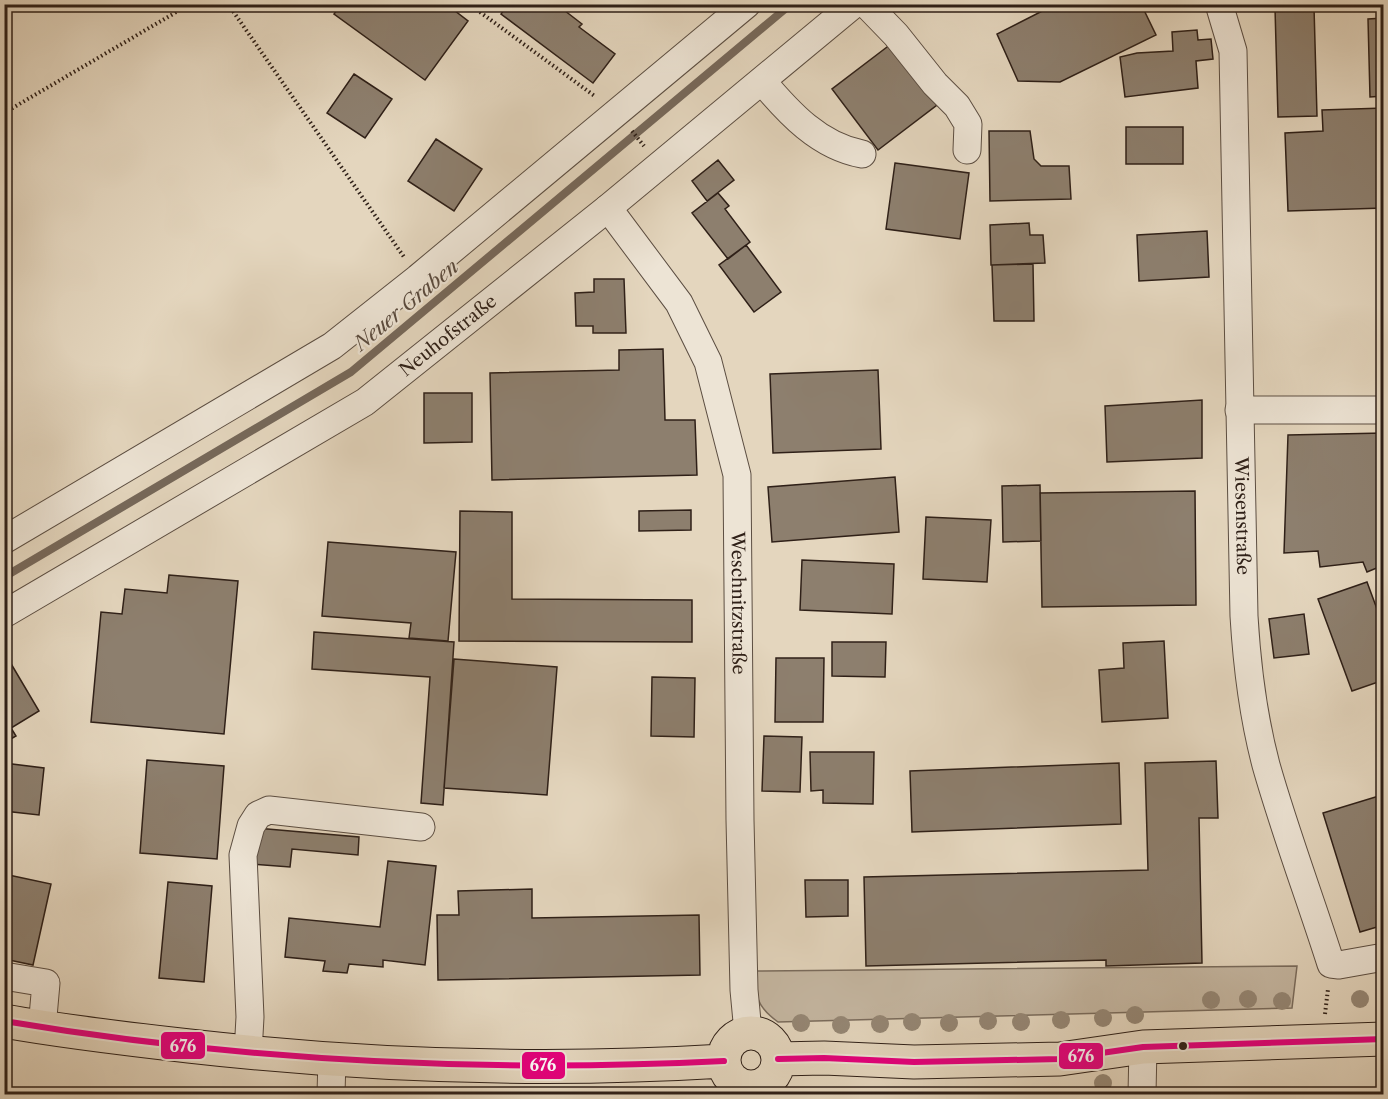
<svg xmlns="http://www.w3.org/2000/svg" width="1388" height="1099" font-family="'Libre Caslon Text',serif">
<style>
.green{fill:#c5b7a2;stroke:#7a6c5d;stroke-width:1.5}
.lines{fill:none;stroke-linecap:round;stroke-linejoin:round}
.stream{stroke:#76685a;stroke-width:8}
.building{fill:#8d7f6e;stroke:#2f2018;stroke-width:1.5}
.minor-casing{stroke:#5c4e42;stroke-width:29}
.major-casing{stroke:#2f2018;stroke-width:35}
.path{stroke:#2f2018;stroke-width:4;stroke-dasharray:1.5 3;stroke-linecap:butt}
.minor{stroke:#ede4d5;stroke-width:27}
.major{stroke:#e4d6be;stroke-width:33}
.bus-1-casing{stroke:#ede4d5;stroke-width:10}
.bus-1{stroke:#e5007d;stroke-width:6}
.tree{fill:#958775}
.bus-dot{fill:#2f2018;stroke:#ede4d5;stroke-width:2}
.labels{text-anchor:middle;stroke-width:4.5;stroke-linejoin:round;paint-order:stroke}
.street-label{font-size:18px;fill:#2f2018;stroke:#ede4d5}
.water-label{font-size:20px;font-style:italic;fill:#594a3e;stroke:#ede4d5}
.line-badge{stroke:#ede4d5;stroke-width:2}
.badge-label{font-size:16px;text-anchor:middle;font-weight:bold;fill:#fff}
</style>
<rect width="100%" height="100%" fill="#e4d6be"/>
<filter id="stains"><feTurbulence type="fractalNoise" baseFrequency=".00333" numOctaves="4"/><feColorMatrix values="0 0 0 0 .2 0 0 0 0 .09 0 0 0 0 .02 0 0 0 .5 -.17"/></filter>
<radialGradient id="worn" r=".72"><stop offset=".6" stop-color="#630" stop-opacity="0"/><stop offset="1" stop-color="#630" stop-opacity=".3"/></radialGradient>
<path class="green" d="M1297,966L1292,1008L778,1022C756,1006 755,996 756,971Z"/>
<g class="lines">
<path class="stream" d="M4,577L351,372L791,4"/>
</g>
<path class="building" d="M341,4H446L468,21L425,80L334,14Z
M508,4H556L582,24L579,27L615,54L593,83L501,14Z
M1056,4H1141L1156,35L1060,82L1018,81L997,34Z
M1314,7L1317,116L1278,117L1275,8Z
M1384,18V96L1370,97L1368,19Z
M1197,30L1198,40L1211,39L1213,59L1196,61L1198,88L1125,97L1120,57L1137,53L1173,51L1172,32Z
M891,44L937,105L878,150L832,89Z
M354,74L392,99L365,138L327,113Z
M1384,108V208L1288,211L1285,133L1323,131L1322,110Z
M1126,127H1183V164H1126Z
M989,131H1030L1034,159L1041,166H1069L1071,199L990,201Z
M436,139L482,169L454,211L408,181Z
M718,160L734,180L707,201L692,181Z
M895,163L969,173L960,239L886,229Z
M718,193L729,206L725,209L750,242L728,259L692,213Z
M1029,223L1030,235H1043L1045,263L991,265L990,225Z
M1207,231L1209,277L1139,281L1137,235Z
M746,245L781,292L754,312L719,265Z
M1033,264L1034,321H994L992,265Z
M594,279H624L626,333H593V326H576L575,293L594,292Z
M663,349L665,420H695L697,475L492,480L490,373L619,370V350Z
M878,370L881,449L773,453L770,374Z
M424,393H472V442L424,443Z
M1202,400V458L1107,462L1105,406Z
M1384,433V565L1367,572L1363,562L1320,567L1318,551L1284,553L1288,435Z
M895,477L899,532L772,542L768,487Z
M1040,485L1041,541L1003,542L1002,486Z
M1195,491L1196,605L1042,607L1040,493Z
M691,510V530L639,531V511Z
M460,511L512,512V599L692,600V642L459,641Z
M926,517L991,520L987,582L923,579Z
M328,542L456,552L448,641L409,638L411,623L322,616Z
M802,560L894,564L892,614L800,610Z
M169,575L238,581L224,734L91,722L101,612L122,614L125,589L167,593Z
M1367,582L1384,628V680L1352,691L1318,599Z
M1304,614L1309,654L1274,658L1269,619Z
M314,632L454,642L443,805L421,803L430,677L312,669Z
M1164,641L1168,718L1102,722L1099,670L1124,668L1123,643Z
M832,642H886L885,677L832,676Z
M776,658H824L823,722H775Z
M454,659L557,667L547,795L444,788Z
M10,662L39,711L11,728L16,736L4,743V666Z
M652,677L695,678L694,737L651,736Z
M764,736L802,737L800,792L762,791Z
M810,752H874L873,804L823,803V790L811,791Z
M147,760L224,766L217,859L140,853Z
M1216,761L1218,818H1199L1202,963L1106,966V960L866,966L864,877L1148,870L1145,763Z
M4,763L44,768L39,815L4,811Z
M1119,763L1121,824L912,832L910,771Z
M1382,795L1384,925L1360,932L1323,813Z
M256,828L359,837L358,855L292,849L290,867L252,864Z
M388,861L436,866L425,965L383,960V967L349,964L347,973L323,971L325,961L285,957L289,918L380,927Z
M4,874L51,884L33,965L4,959Z
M805,880H848V916L806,917Z
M168,882L212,886L204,982L159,978Z
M532,889V918L699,915L700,975L438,980L437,915H459L458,891Z"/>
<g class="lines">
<defs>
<g id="minor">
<path d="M866,4L896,35L935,84L957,106L968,124L967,150"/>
<path id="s1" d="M1219,4L1233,51L1244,616C1247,666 1253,716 1266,765C1285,832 1310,898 1331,964L1339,965L1384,957"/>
<path d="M762,81C789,113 819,146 862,154"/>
<path id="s2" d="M608,208L679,303L708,362L737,475L740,820L744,990L748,1032"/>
<path d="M1239,410H1384"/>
<path d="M4,540L332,346L418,278L747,4"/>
<path id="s3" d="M4,614L365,402L608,208L854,4"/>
<path d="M4,976L46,983L42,1028"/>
<path d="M248,1053L250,1017L243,855L251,826L258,815L269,810L421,827"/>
<path d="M755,1087L756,1094"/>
<path d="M331,1094L332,1059"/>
<path d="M1142,1094L1143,1047"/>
</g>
<path id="major" d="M4,1021C66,1032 127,1039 189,1046C366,1066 545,1072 724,1061
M724 1060a27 27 0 1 1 54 0a27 27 0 1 1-54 0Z
M778,1059L824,1058L914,1062L1060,1059L1143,1047L1384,1039"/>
</defs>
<use href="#minor" class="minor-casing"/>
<use href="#major" class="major-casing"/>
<path class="path" d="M228,4L404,257
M469,4L596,97
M4,113L190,4
M632,131L644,146
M1325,1014L1328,989"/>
<use href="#minor" class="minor"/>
<use href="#major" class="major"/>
<defs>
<path id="bus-1" d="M4,1021C242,1061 484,1073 724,1061
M778,1059L824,1058L914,1062L1060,1059L1143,1047L1384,1039"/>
</defs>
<use href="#bus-1" class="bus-1-casing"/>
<use href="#bus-1" class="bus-1"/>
</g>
<g class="tree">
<circle cx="1248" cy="999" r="9"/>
<circle cx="1360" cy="999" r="9"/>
<circle cx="1211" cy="1000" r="9"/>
<circle cx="1282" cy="1001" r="9"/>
<circle cx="1135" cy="1015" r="9"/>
<circle cx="1103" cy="1018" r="9"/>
<circle cx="1061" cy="1020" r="9"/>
<circle cx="988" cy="1021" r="9"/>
<circle cx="912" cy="1022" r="9"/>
<circle cx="1021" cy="1022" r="9"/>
<circle cx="801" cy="1023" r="9"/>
<circle cx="949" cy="1023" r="9"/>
<circle cx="880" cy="1024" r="9"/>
<circle cx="841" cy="1025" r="9"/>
<circle cx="1103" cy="1083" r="9"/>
</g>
<circle class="bus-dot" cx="1183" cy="1046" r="5"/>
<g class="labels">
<g class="street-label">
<text dy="6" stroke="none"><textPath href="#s3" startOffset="525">Neuhofstraße</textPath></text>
<text dy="6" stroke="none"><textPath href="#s1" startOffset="514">Wiesenstraße</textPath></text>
<text dy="6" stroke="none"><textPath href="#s2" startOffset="429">Weschnitzstraße</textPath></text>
</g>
<g class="water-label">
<text transform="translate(406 305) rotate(-40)" y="7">Neuer Graben</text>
</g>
</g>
<g class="line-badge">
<rect x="160" y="1031" width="46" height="29" rx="6" fill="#e5007d"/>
<rect x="1058" y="1042" width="46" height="28" rx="6" fill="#e5007d"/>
<rect x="521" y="1051" width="45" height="29" rx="6" fill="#e5007d"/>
</g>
<g class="badge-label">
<text x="183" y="1052">676</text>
<text x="1081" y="1062">676</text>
<text x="543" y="1071">676</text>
</g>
<rect width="1388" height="1099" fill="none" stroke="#e4d6be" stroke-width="24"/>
<rect x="6" y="6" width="1376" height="1087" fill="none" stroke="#2f2018" stroke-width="3"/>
<rect x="12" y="12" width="1364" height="1075" fill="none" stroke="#2f2018" stroke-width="1.5"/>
<rect width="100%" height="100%" filter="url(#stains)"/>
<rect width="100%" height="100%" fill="url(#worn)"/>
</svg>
